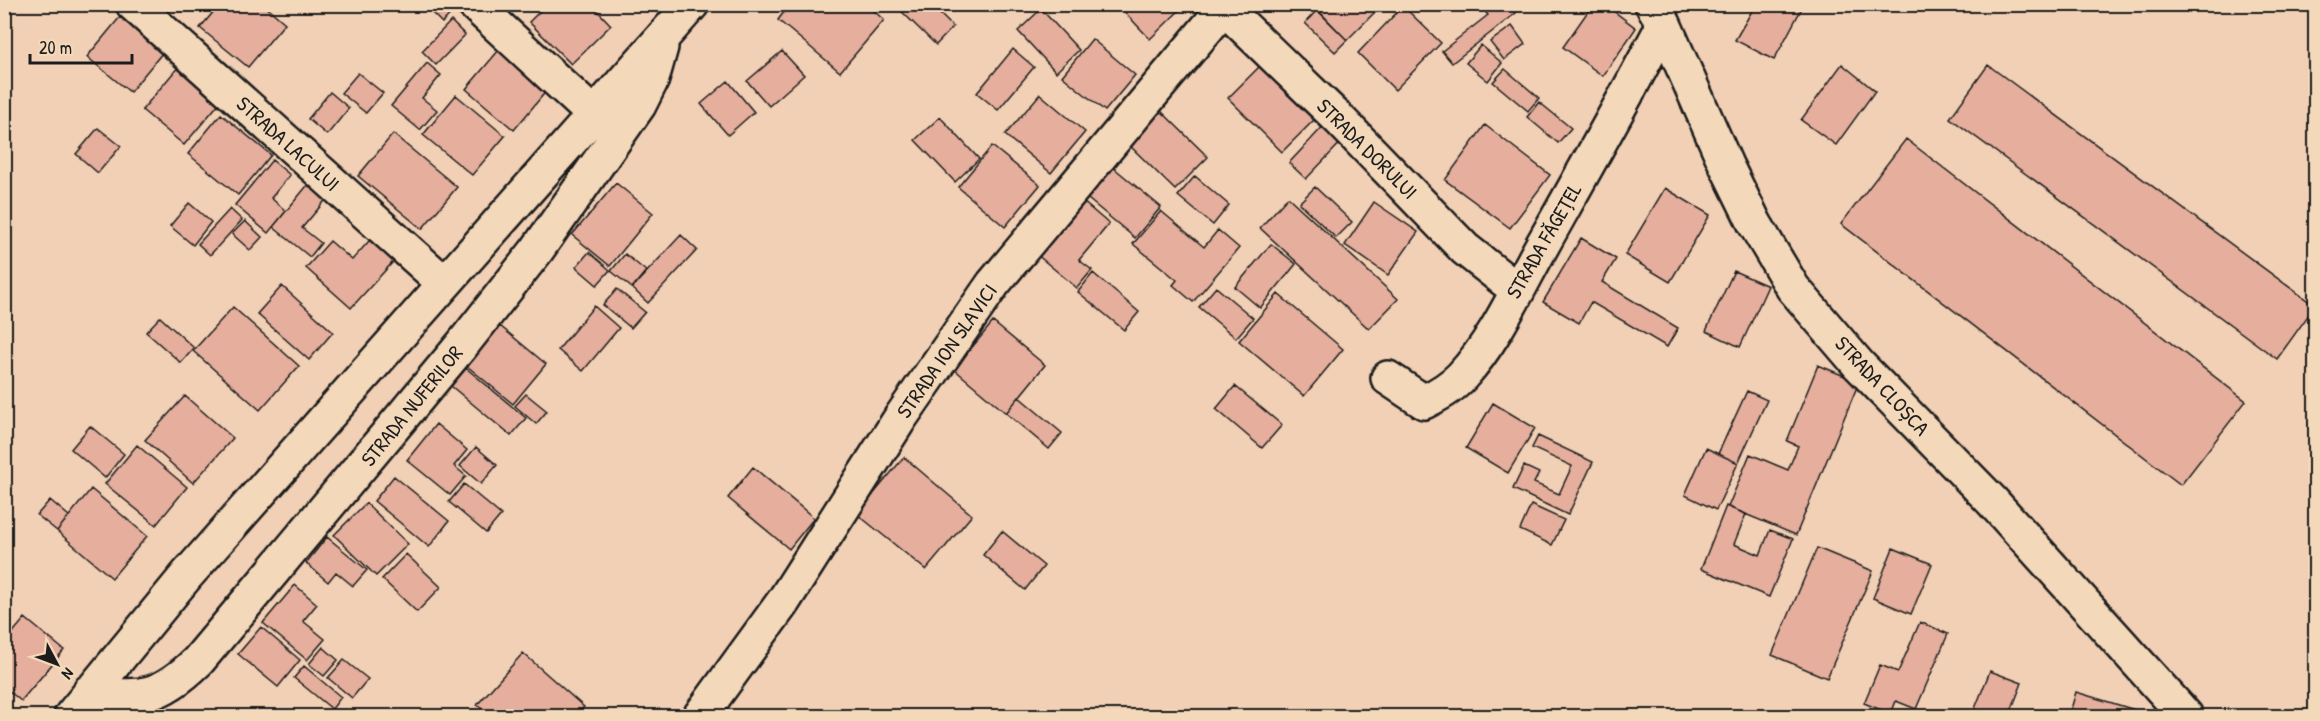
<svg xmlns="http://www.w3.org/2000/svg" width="2320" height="721" font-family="'Patrick Hand',sans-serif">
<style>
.building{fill:#e5ae9d;stroke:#1c1c1c;stroke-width:1.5}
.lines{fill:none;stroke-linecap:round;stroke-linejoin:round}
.minor-casing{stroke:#1c1c1c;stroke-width:38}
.minor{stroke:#f3d8ba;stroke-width:33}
.labels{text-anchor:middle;stroke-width:4.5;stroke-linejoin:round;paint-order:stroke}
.street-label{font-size:21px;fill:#1c1c1c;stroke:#f3d8ba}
</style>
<rect width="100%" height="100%" fill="#f1d0b5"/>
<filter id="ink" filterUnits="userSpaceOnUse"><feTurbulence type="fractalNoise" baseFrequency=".0167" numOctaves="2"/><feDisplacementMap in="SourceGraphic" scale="12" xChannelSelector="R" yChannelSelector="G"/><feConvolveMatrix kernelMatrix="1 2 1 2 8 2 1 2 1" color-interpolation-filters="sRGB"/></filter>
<g filter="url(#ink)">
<path class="building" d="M220,4H263L285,23L248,67L200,28Z
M433,4H460L442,23L428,9Z
M547,4H591L611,25L571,64L529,22Z
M790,4H866L884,20L840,72L778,20Z
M894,4H930L953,27L936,45Z
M1117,4H1186L1150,39Z
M1323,4H1383L1347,40L1318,10Z
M1478,4H1507L1516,13L1452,63L1442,51L1488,15Z
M1593,4H1604L1636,28L1603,76L1563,47Z
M1756,4H1804L1774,60L1735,40Z
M1403,6L1441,43L1395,90L1358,53Z
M1041,9L1079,50L1056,72L1018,31Z
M1317,10L1347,40L1335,52L1305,23Z
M120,17L163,52L130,92L87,57Z
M451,21L465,35L436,65L422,51Z
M1512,26L1525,44L1504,60L1490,42Z
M1092,39L1135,75L1105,111L1062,76Z
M504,44L552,84L514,130L466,89Z
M1481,45L1502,63L1488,81L1466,63Z
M1013,49L1034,67L998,110L977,93Z
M782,51L804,75L769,106L747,81Z
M1264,62L1318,116L1282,152L1228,98Z
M427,63L441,75L422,98L437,110L420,130L391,106Z
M1842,64L1875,91L1836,145L1801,120Z
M1988,65L2315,306L2277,359L1950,118Z
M179,66L221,101L184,145L142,110Z
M1505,69L1539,98L1528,111L1493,82Z
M358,73L383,93L366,113L341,93Z
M728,81L754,112L728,135L701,104Z
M330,92L349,108L327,135L308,119Z
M1040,94L1085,132L1051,173L1005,135Z
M456,95L505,136L472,175L423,135Z
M1539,102L1571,128L1558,143L1527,117Z
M1159,109L1208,157L1175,190L1126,142Z
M221,114L271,155L238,195L188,154Z
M940,117L979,159L955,182L915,140Z
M1329,120L1347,136L1306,179L1289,163Z
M1485,125L1550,175L1510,228L1445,180Z
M98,128L121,146L98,173L76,154Z
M393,134L457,187L422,229L358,176Z
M1906,139L2246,401L2181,485L1841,224Z
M992,146L1040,185L1005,227L958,187Z
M272,160L290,175L271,198L286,211L268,233L235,205Z
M1108,163L1161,207L1135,238L1082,194Z
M1195,176L1229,205L1213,225L1178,196Z
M311,181L329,196L302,228L321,243L310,257L273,227Z
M616,183L653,213L610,266L572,235Z
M1315,187L1352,222L1336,238L1299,203Z
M1665,188L1710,215L1670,282L1625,255Z
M1075,195L1109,224L1079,260L1092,270L1077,288L1030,249Z
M1288,197L1398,299L1369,329L1260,228Z
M1374,202L1418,232L1388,275L1345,245Z
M189,203L211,222L193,245L170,226Z
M230,209L242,220L210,255L198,244Z
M1161,211L1204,247L1218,230L1239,248L1193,302L1173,285L1177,280L1133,244Z
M245,221L262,237L250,250L232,234Z
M378,231L402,252L351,308L306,268L330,241L352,260Z
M681,235L697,250L648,303L632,288Z
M1581,238L1616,259L1602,282L1678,328L1667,347L1591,302L1579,323L1543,302Z
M1271,244L1296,264L1260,308L1235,287Z
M589,252L610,270L597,285L576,267Z
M625,254L646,271L632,288L611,271Z
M1734,271L1768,286L1740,347L1706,331Z
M1093,273L1139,312L1124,330L1078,292Z
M282,286L333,332L309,360L257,314Z
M1216,287L1253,318L1236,338L1199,307Z
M617,289L645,312L631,328L603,305Z
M1278,294L1343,349L1304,396L1239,341Z
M594,306L619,328L583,371L558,350Z
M233,307L299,366L260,410L193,351Z
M160,317L194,348L181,363L146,332Z
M993,322L1045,365L1006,413L954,369Z
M500,326L546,364L513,404L467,366Z
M1818,365L1859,382L1796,535L1728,507L1750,454L1788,470L1798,446L1787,441Z
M466,368L526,418L511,436L451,386Z
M1235,386L1282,425L1262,448L1216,409Z
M1747,391L1767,400L1738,463L1718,454Z
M526,394L547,411L536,424L515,406Z
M185,396L233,438L193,483L145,440Z
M1019,397L1062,433L1049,449L1006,413Z
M1493,403L1535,428L1508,473L1466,448Z
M436,424L467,450L454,466L466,476L450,495L407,460Z
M90,426L124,454L105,478L71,449Z
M1538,436L1593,462L1568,515L1513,489L1524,466L1539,473L1534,483L1559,494L1572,466L1532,448Z
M137,445L187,487L156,525L105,484Z
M476,447L497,465L481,484L460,466Z
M1706,448L1738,463L1716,510L1685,495Z
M904,457L972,515L926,570L857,514Z
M753,467L814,518L789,549L728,498Z
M394,476L449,521L429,547L374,501Z
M464,484L501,515L486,533L449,502Z
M91,489L147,536L112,578L57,531Z
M50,500L69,516L57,531L37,515Z
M366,503L408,544L376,576L334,535Z
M1531,505L1564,520L1552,545L1520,530Z
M1726,506L1746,514L1734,544L1760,555L1770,530L1793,539L1769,597L1701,569Z
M1002,531L1044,566L1025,590L983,555Z
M327,537L367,570L353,586L336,572L328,582L306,563Z
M1817,548L1873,571L1827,678L1772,655Z
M1893,548L1932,564L1911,614L1873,598Z
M406,554L441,587L417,612L382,579Z
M295,585L317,604L303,621L325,639L307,660L263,623Z
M25,618L64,650L21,701L4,687V643Z
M1920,622L1948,634L1916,709L1896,701L1891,714L1864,703L1880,665L1898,672Z
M261,627L300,660L278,687L238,654Z
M323,647L338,660L324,676L309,664Z
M523,653L584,707L575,716H491L477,705Z
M344,660L368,679L352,698L328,678Z
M304,666L341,697L332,709L294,678Z
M1990,671L2022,683L2009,716H1972Z
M2076,692L2155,716H2069Z"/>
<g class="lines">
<defs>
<path id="minor" d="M133,4L444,283
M474,4L593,114
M1220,4L1339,119L1465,249L1517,290
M1652,4L1664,24L1726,165L1755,224L1793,288L1859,365L1992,501L2186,716
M1388,378L1424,402C1438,395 1451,388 1462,376C1496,339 1518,288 1543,244C1584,171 1625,99 1664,24
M90,691C140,702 162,696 198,661L462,345L537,250L639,105L652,79L661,47
M71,716L187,575L692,4
M700,716L783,602L901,417L993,284L1224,8"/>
</defs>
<use href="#minor" class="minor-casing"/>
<use href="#minor" class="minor"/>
</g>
</g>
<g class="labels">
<g class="street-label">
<text transform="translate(288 144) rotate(42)" y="7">STRADA LACULUI</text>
<text transform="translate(1367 149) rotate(45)" y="7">STRADA DORULUI</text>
<text transform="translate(1544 241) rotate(-60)" y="7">STRADA FĂGEȚEL</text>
<text transform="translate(947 351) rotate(-55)" y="7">STRADA ION SLAVICI</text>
<text transform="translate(1882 386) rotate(47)" y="7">STRADA CLOȘCA</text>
<text transform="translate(412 406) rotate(-51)" y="7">STRADA NUFERILOR</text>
</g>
</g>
<rect width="2320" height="721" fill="none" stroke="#f3d8ba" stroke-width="24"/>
<rect x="12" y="12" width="2296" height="697" fill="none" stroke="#1c1c1c" stroke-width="2" filter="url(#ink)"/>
<g transform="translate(57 664) rotate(131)" stroke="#f3d8ba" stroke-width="4.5" paint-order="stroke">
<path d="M0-4.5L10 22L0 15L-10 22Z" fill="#1c1c1c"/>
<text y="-9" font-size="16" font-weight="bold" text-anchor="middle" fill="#1c1c1c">N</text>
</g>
<path d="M30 54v9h102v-9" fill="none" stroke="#1c1c1c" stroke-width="3"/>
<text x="39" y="54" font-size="18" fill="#1c1c1c" stroke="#f3d8ba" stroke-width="4.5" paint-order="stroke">20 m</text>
</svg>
